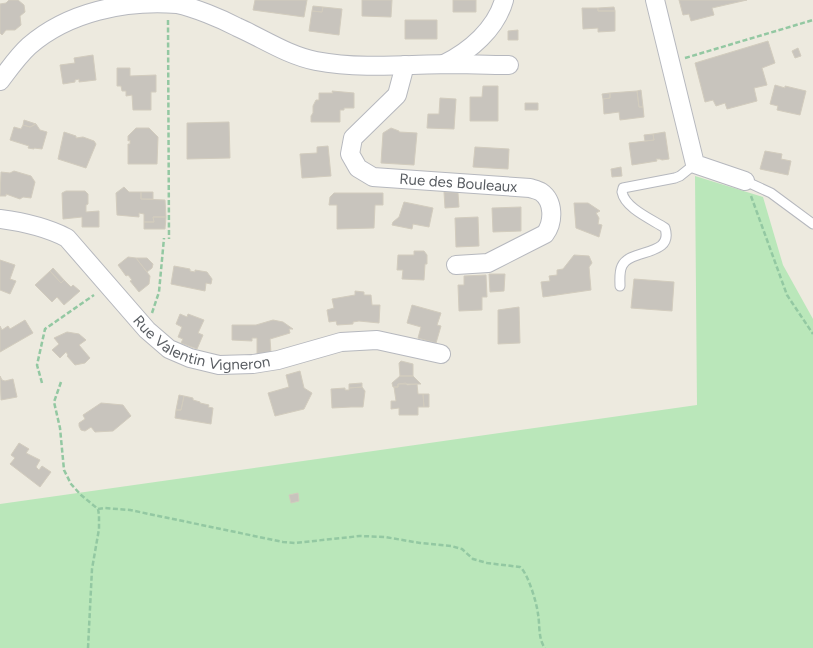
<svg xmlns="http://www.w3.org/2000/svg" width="813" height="648" font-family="Figtree,sans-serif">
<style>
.green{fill:#bae7ba}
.building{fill:#c8c4bd;stroke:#d2ccbe}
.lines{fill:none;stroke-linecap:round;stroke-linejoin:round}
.lane-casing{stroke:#b6b8be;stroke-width:11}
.street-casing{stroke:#b6b8be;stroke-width:20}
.path{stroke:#93c8a2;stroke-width:2.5;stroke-dasharray:5 2.5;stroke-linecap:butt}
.lane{stroke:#fff;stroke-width:9}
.street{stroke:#fff;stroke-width:18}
.labels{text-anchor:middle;stroke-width:4.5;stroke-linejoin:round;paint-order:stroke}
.street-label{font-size:15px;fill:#595d62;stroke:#fff}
</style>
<rect width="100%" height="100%" fill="#edeadf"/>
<path class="green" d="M695,176L763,197L783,265L813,319V648H0V504L697,405Z"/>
<path class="building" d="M9,0H18L24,5L25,12L20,16L21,25L15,30H6L2,35L0,33V4L6,3Z
M255,0H307L304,17L253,10Z
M362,0H392L391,17L362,16Z
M453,0H476V12H453Z
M679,0H747L712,8L714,15L691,21L689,14L683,15Z
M313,6L323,7L322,12L312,11Z
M323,7L342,9L339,35L309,31L312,11L322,12Z
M614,7L615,11H598V8Z
M582,8H598V11H615V31L598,32V28L583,29Z
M405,20H437V39H405Z
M518,30V40H508V31Z
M768,41L775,63L762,68L767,85L754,88L757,101L727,109L725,103L716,106L713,100L705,102L695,63Z
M798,48L801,56L795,58L792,51Z
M93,55L96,80L79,82V79L75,80V82L63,84L60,65L75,63L74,58Z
M117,68H130V76L156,75V92H151V110H133L132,95L126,96V91H122L121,86H117Z
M775,85L785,88V86L806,91L800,115L777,110L778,106L770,104Z
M483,86H498V121H470V97H482Z
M641,90L643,107H639L637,91Z
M332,91L354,93V108H344V110H340V122H311V116L313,113V106L316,100H319V93H333Z
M637,91L639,107H643L644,117L620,120L619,112L604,114L603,99L610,98V93Z
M610,93V98L603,99L602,94Z
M440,98L456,99L454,129L427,128L428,114H439Z
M525,103H538V110H525Z
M24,120L36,124L30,127L23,125Z
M229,122L230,158L187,159V123Z
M36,124L40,130L47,132L42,149L34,148V149L28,148L29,146L10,140L14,127L21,129L23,125L30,127Z
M136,128H149L158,137L157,164H128V144H130V140L128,141V136Z
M391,128L399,131V132L417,133L414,165L381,163L383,133Z
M64,132L76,136V138L83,137L94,141L96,144L86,168L58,159Z
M665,132L669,159L662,160L660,159H656L657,161L632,165L629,143L654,140L653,134Z
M653,134L654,140L645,141L644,135Z
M328,146L331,176L302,178L300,154L317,153V147Z
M475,147L509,149L508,169L473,167Z
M765,151L782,154L781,159L791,161L788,175L760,169Z
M621,167L622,176L612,177L611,169Z
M14,171L31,176L35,182L31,198L23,197L20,199L6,194V196H0L1,172L10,173Z
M124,187L129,192H141V199L165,200L166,217H153L154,222H144V214L139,213V217L117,215L116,193Z
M66,191H85L88,194V204L86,205V212L99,211V227H82V217L63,219L62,193Z
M141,192H153V199H141Z
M444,192L458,193L459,207L445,208Z
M334,193H383V205H375L374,228L337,229V205H329L330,197Z
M404,202L433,208L429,227L413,224L412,229L392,225L393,222L399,217Z
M574,203H588L600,211L596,213L599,218L598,224L602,225L599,237L576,228Z
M521,207V231L493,232L492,208Z
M153,217H166L165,229H144V222H154Z
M478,217L479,246L456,247L455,218Z
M414,251H424L427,255V264H425L424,280L402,279L403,270H397L398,255H414Z
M574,255L589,256L592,263L589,267L591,290L543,297L541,282L550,281L549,276L557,275V270L563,269Z
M128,257L136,258L150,276L149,284L139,292L130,281L132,280L128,275L126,276L118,265Z
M136,258H147L153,264L152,268L147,272Z
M0,260L15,265L10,279L16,281L10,294L0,290Z
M174,266L190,269V271L195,272V270L207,272L212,279L211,284L206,283L205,291L171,284Z
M53,268L64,280L61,283L50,271Z
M50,271L61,283L64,280L71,287L73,285L80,291L64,305L57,297L52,302L35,285Z
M489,274H505L504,291L490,292Z
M486,275L487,297H482V310L459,311L458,285H464V276Z
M634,279L674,282L672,311L631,308Z
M355,291L364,292V295H371L372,305H380L379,323L359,321L353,322V324L337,325L336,321L329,322L327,310L334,308L332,299L355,295Z
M412,305L441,313L437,325L441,326L436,343L418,338L421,327L407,323Z
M519,307L520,343L498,344V310Z
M180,314L187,317L188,314L204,320L198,333L203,335L197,349L181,343L183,339L178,337L182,327L176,324Z
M25,320L33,333L0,352V326L2,330L8,326L10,329Z
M273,320L283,322L293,329H289L290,333L270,339L271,353L257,356V338H252V341L232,340V325H256Z
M67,332L79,334L86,340L79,345L90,358L85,363L75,365L67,356L68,355L66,352L60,358L52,350L59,344L54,338Z
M401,361L413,364V376H400L399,363Z
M300,371L304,388L312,393L304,409L275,416L268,393L289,387L286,375Z
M0,376L2,380L5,381L13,379L17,397L1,400Z
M400,376H413L421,384H398V387H393L392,383Z
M362,383V387L349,388V384Z
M406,383L407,385L417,384L418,394H423L424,407H418V415H399V408L391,409V401H396L394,387H398V384Z
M362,387L365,391L363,407H351L332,408L331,389L345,388V390H349V388Z
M423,394H429V407H424Z
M179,395L184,396L181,410H176Z
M184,396L193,398V400L200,402V403L209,405L208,407L213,408L211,424L175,418L176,410H181Z
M101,403L123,405L131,416L113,431L95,432L91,427L85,431L81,430L79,426V423L85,419L83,415Z
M19,443L29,449L26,453L40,460L36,467L39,470L42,466L51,472L40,487L10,464L15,458L11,455Z
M298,493L299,501L291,503L289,495Z"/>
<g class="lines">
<defs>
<path id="lane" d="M745,181L771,193L813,224
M620,286C620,280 619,272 622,266C630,248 674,257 665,228C651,219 625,208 622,192L623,188L675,178L680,176L695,164"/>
<g id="street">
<path d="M655,0L695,164L745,181"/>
<path d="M444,64C470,51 496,29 504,0"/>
<path id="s1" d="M405,65L397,95L353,138L350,154L358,168L373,177L530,188C533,189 538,190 541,192C554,201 554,222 545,234L488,263L456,265"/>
<path d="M0,81C9,69 18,56 29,46C68,12 125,0 177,4C195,8 220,18 237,27C264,39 287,55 316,61C358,69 402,65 445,64C466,64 488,65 509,65"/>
<path id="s2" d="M0,219C23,222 46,227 67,238L147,330L169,349L190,358L219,365L253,364L278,360L341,342L377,340L441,354"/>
</g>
</defs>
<use href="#lane" class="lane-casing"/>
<use href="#street" class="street-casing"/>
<path class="path" d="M168,20L169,239
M685,58L813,20
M751,196L787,295L813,334
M152,313L159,292L164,238
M61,382L54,402L60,428L64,470L71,484L81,495L98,509L99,515V529L92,569L88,648
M42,383L37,365L45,329L94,295
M98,509L104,508L130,510L283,542L295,543L360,536L385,537L420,543L451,546L462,549L473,559L487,563L520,567C528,573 537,604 538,614C540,625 538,639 545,648"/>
<use href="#lane" class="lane"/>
<use href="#street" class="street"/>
</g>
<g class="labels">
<g class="street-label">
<text dy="5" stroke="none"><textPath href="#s1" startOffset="228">Rue des Bouleaux</textPath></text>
<text dy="5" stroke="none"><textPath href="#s2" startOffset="250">Rue Valentin Vigneron</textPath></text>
</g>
</g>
</svg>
